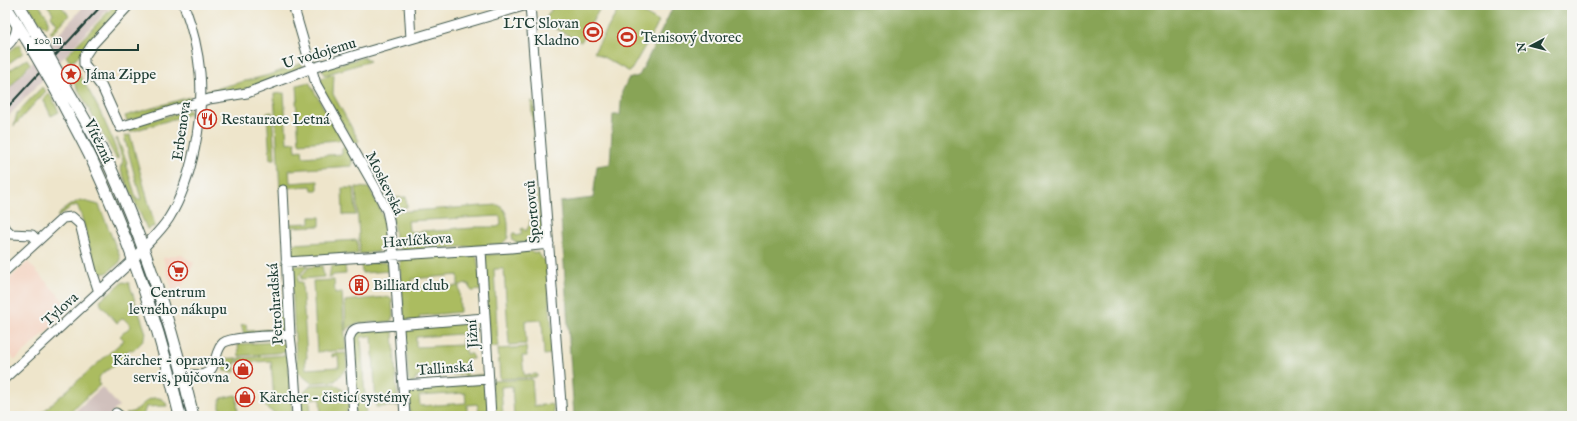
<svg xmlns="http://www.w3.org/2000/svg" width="1577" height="421" font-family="'IM FELL English',serif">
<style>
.built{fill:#f4d3c1}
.industrial{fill:#d0c0bc}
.green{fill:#abbc60;stroke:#657c4a;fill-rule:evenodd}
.forest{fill:#88a456;stroke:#547045}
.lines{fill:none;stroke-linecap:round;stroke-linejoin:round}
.minor-casing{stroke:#3e564b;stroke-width:11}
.major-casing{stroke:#3e564b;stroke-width:13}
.minor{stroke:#fff;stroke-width:9}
.major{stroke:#fff;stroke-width:11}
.rail{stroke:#1f3d34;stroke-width:2}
.major-bridge-casing{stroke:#3e564b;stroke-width:13;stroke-linecap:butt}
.major-bridge{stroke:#fff;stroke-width:11}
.labels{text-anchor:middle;stroke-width:4;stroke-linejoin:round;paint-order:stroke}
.poi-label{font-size:15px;fill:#1f3d34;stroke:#f6f6f2;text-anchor:start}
.street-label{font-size:15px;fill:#1f3d34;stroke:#f6f6f2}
</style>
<rect width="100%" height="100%" fill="#f6f6f2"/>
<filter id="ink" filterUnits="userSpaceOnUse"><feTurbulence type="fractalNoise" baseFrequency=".025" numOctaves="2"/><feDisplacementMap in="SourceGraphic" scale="8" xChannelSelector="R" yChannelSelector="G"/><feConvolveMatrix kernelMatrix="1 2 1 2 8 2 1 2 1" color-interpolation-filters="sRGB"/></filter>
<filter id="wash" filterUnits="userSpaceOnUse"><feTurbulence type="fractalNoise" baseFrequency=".012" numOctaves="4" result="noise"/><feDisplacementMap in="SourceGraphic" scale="16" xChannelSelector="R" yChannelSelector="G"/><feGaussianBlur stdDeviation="0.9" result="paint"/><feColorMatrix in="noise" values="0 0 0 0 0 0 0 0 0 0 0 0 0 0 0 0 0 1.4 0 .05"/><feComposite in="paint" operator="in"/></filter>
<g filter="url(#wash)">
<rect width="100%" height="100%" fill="#eee5cb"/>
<path class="built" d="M180,254L194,263L182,287L172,290L163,258Z
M28,262L71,309L15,360L5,349V295L11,289L7,283L8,280Z"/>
<path class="industrial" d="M85,5H112L5,120V93Z
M102,387L119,406L108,416H70Z"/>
<path class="green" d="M28,5H39L48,18V26L46,28L38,20Z
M47,5H60L69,15L52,34L50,32L57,24L51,16L53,13Z
M115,5H124L75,60L70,62L66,56Z
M554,5H595L600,8L581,42L544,22Z
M621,5H629L659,22L630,72L594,52Z
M19,44L23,53L5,66V55Z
M364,57L370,61L324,75L322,69Z
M27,59L30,64L5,93V73Z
M302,63L303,67L252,88L214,94L206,91L269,75Z
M72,70L77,71C94,98 108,125 118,156V159L116,158L71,77L69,71Z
M334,74L333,94L359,141L354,144L320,84L321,78Z
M309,82L341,138L339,140L299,143L296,100H298L297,85Z
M42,87L46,91L14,126L17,113Z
M48,93L52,98L59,112L51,116L44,101V98Z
M284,93L287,143L295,142L296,151L302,150L303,157L342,154V148L345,146L352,156V166L289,170L290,183L318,181V190H312L311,186L286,188L280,190L274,94Z
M189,97L191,101L127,121L125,116Z
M531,101L534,102L544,227C538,242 532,242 517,243L513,241L512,235L513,233H515L516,236L522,234L521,230L522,228L526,231L530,224V220H532V225L536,226L539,224L540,221Z
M189,110L190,114L130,132L128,127Z
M272,112L275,159H270L267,113Z
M130,135L155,226L147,229L120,168L123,161L116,139L117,138L127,162L126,166L137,200L141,199L124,136Z
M356,187L369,188C377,203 397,237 378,249V252L360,254Z
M342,188H354L356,215H343Z
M406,197L407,207C398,208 390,210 385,201L391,198Z
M80,200L99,205L120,257V262L107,273H101C91,265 85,220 77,205L71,207L58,217L57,216L67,207Z
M498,205C510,210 508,227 508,238L502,244L405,251L399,247L396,244L392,215L395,212ZM500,216L501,225L497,227H474V228L458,229V228L452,229L451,230L435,231V230L412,232L409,231L408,221Z
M310,217H320V226L293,227V235L289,236L288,224L310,223Z
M357,240L358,254L294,257L290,254V249L294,248L293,244Z
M528,251L538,253L546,263L554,352L551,354L544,355L542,320L525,321L526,344L509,345L504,269H494L498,346L489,348L485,255Z
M472,254L477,257L482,290L472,291L470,289L469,284L459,285L460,312L420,316L419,321L404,320L400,261L403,259ZM458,275V286L412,289V279Z
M385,262L389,265L390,271L362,273L361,264Z
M308,265L298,277V282H302L307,358L305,359L306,369L339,367L338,356L332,357V354L346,353L347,368L335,381L311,383L297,371L291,270L294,266Z
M345,265L346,274L333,275L332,277L329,278L331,266Z
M322,266L324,277L301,279V277L309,267Z
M334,280L335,294L342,293L346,350L317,352L313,281Z
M123,282L129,283L146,333L142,342L133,351L130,349L123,356L125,358C119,363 103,372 100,376C98,379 99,382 100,385L65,416H38L124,340L120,336L131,326L123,318L117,323L101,305L100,300Z
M387,297L392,299L393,316L391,321C377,325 356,318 346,331L345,301Z
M275,300L281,301C286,309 288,324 281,331L244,334L241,325L246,324L247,331L276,329Z
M464,321L466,354H472L473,359H466L467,376L486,374L465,379V374L440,376V381H438V376L417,377L413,383L409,381L408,378L405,328ZM462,334V345L416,347V337Z
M392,328L394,330L393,333L398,406L376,407L372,336L361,337L366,413L364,414V416H355L351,340L354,332Z
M280,342L287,345L288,352L239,356L238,344Z
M526,347L527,356H522L524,375L537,374V377L500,379L498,349Z
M288,355L292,413C285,420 264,411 263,401L274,400L271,361L239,363V358Z
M237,358V363H234L235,372L224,371L221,359Z
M532,379L534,406L551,404L553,406L554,416H514L512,386L501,387L503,416H493L492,381Z
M484,382L489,410L479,411L477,404L467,405V416H410L409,388ZM465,393L466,403L420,406L419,396Z
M335,384L349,395V409L347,410V416H321L320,398L310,399L311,416H300L299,398L311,385Z
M235,395L237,396L238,416H220V400L222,398Z
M153,398C160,397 165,399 167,406L146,407L143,416H129L126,413C137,414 142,401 153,398Z"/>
<path class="forest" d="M674,5H1572V416H574L560,202L593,198L597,166L610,164L613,115H620L622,92L628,79L638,76L640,74Z"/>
</g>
<g filter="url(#ink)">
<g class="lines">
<defs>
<path id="minor" d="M129,5L92,45L84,57V64L102,87L120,127L209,99L247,93L312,68L527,5
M293,5L316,84L376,189L387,211L389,220L394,255L405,416
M409,5L411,39
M530,5L562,416
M5,47C14,40 17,33 17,22
M283,190L290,335L294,370L297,416
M5,228L11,234L32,235L38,241
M481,250L491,416
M286,262L511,248L549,244
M5,271L63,218L72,217L80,224L92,271L99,292
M183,376C192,373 197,376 204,374C217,371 214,351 223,343C232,336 277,336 290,335
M5,378L133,260C144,245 159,234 169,218C192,181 204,117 200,73C198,50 192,27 184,5
M403,385L489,379
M116,413L120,416
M354,416L349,340C350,333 353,329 359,328L485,318"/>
<path id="major" d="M5,5L27,40
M19,5L35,32
M64,84C80,112 98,140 111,169C146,248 174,332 193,416
M57,92C68,115 81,137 92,160C130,242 160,328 180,416"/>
</defs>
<use href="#minor" class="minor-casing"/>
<use href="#major" class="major-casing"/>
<use href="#minor" class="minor"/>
<use href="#major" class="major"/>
<path class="rail" d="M5,110L102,5"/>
<defs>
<path id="major-bridge" d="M35,32L64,84
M27,40L57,92"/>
</defs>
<use href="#major-bridge" class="major-bridge-casing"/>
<use href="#major-bridge" class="major-bridge"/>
</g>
</g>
<defs>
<symbol id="stadium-ring" viewBox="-11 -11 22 22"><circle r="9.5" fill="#f6f6f2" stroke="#c8321e" stroke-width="1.5"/><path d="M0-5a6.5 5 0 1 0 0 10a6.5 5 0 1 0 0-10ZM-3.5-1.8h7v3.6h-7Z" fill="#c8321e"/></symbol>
<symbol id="sight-ring" viewBox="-11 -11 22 22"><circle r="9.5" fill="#f6f6f2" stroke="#c8321e" stroke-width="1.5"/><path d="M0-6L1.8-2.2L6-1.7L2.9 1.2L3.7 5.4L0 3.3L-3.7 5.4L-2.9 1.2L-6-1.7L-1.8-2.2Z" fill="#c8321e"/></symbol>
<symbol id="restaurant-ring" viewBox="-11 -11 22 22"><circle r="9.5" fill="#f6f6f2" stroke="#c8321e" stroke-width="1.5"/><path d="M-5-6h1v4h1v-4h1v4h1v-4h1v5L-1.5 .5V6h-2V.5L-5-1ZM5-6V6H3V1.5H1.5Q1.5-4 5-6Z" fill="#c8321e"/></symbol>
<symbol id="supermarket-ring" viewBox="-11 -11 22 22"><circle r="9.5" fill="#f6f6f2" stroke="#c8321e" stroke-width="1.5"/><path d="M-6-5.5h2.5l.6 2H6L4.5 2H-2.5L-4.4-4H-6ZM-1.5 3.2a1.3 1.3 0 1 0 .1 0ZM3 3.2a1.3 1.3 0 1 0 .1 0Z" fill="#c8321e"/></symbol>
<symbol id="building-ring" viewBox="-11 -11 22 22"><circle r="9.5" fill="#f6f6f2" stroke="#c8321e" stroke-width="1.5"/><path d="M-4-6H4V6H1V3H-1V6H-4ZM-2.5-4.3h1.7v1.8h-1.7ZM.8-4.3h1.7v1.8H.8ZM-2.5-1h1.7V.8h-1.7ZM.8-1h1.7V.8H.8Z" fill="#c8321e"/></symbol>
<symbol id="shop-ring" viewBox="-11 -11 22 22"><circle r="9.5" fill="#f6f6f2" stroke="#c8321e" stroke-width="1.5"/><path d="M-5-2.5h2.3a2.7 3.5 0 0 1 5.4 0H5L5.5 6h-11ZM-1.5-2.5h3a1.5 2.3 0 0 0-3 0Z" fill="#c8321e"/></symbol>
</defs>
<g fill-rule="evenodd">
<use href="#stadium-ring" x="582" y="21" width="22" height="22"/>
<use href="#stadium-ring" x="616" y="26" width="22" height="22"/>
<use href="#sight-ring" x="60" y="63" width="22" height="22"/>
<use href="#restaurant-ring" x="196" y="108" width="22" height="22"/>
<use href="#supermarket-ring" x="167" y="260" width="22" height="22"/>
<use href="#building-ring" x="348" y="274" width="22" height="22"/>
<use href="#shop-ring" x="232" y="358" width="22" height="22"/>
<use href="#shop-ring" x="234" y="386" width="22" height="22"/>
</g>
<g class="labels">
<g class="poi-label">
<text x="579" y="28" text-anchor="end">LTC Slovan<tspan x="579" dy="17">Kladno</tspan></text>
<text x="641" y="42">Tenisový dvorec</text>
<text x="85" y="79">Jáma Zippe</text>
<text x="221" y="124">Restaurace Letná</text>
<text x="373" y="290">Billiard club</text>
<text x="178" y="297" text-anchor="middle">Centrum<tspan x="178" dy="17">levného nákupu</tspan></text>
<text x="229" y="365" text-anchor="end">Kärcher - opravna,<tspan x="229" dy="17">servis, půjčovna</tspan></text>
<text x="259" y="402">Kärcher - čisticí systémy</text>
</g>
<g class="street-label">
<text transform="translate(319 53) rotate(-17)" y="5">U vodojemu</text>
<text transform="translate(181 131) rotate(-82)" y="5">Erbenova</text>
<text transform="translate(99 141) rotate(64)" y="5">Vítězná</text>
<text transform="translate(385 183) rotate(64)" y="5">Moskevská</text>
<text transform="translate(532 212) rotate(-95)" y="5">Sportovců</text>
<text transform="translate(417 240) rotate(-4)" y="5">Havlíčkova</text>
<text transform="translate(275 304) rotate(-94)" y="5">Petrohradská</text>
<text transform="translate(60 309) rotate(-42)" y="5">Tylova</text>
<text transform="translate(472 334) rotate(-94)" y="5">Jižní</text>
<text transform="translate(445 368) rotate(-4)" y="5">Tallinská</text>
</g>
</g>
<rect width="1577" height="421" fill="none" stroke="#f6f6f2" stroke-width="20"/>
<g transform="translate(1531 46) rotate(263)" stroke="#f6f6f2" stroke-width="3" paint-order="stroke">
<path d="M0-3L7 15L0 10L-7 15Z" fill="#1f3d34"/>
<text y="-6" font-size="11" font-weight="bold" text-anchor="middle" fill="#1f3d34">N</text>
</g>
<path d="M28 44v6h110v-6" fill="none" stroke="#1f3d34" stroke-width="2"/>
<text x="34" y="44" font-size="12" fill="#1f3d34" stroke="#f6f6f2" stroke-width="3" paint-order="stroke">100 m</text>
</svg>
